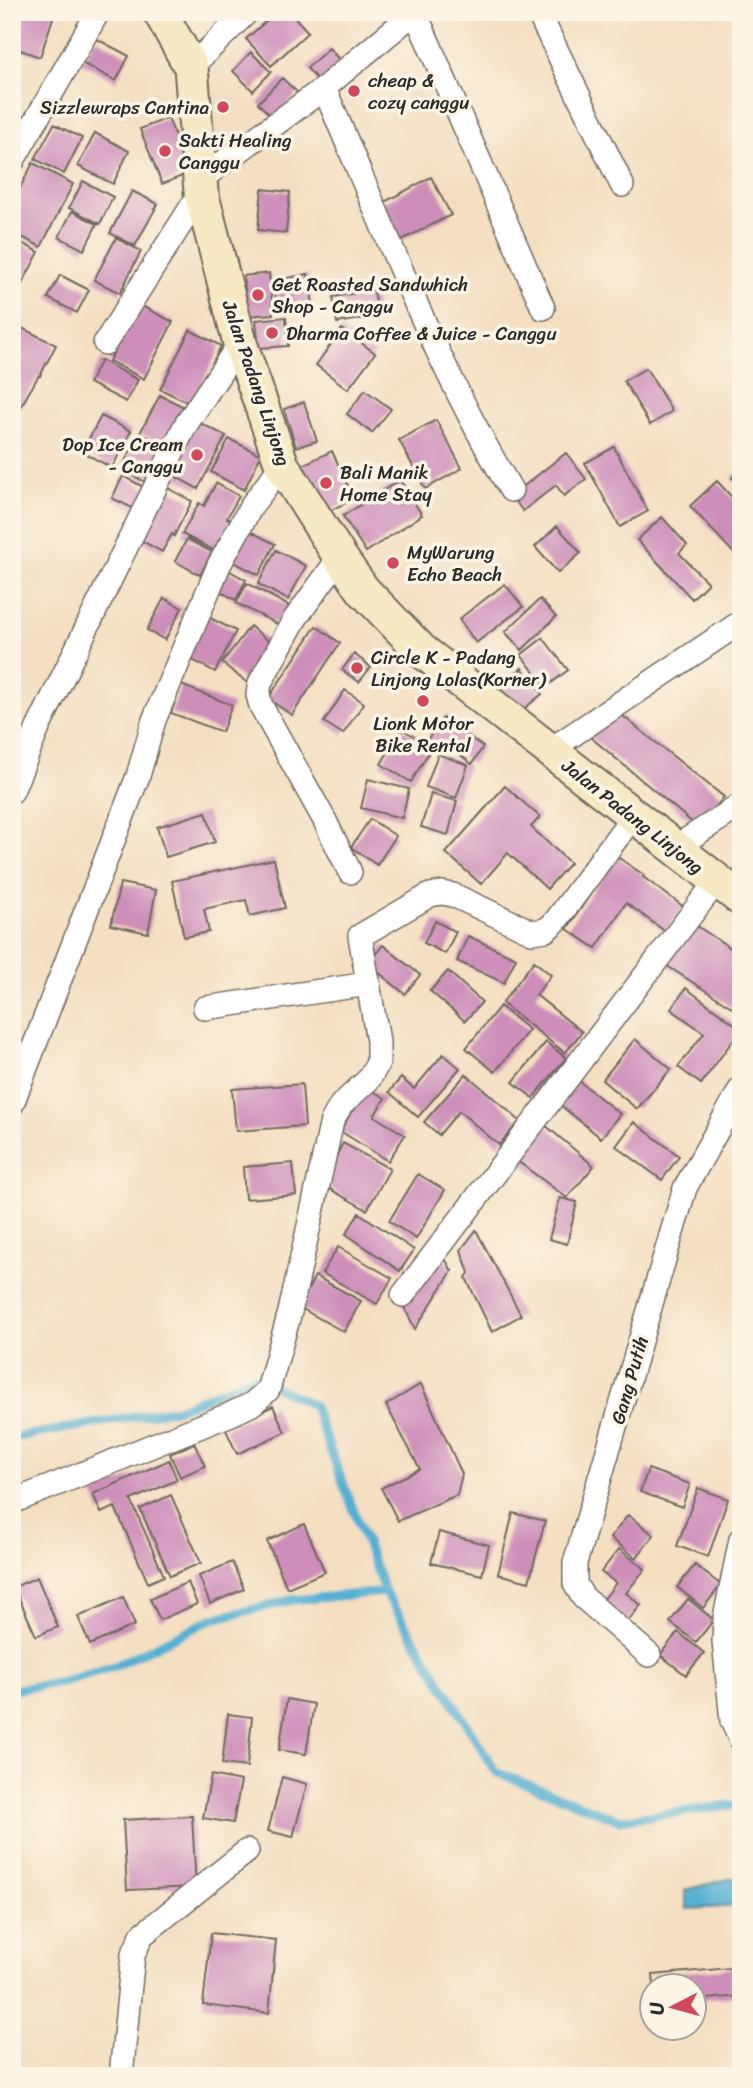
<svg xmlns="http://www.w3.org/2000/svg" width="753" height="2088" font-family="Sriracha,sans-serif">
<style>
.water{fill:#56b0d3;stroke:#406e7f;stroke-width:2}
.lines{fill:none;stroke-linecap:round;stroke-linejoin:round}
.stream{stroke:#56b0d3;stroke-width:9}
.building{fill:#cd8eba}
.street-casing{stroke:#716a60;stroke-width:26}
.secondary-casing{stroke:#716a60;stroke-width:37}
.street{stroke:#fff;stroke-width:23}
.secondary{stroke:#f6e9c3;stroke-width:33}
.poi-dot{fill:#d1495b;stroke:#fcf5e5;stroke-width:2.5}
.labels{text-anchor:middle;stroke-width:7;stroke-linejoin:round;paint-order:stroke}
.poi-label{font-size:19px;fill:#2b2b2b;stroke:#fcf5e5;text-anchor:start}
.street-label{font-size:19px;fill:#2b2b2b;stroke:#fcf5e5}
</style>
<rect width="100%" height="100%" fill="#fcf5e5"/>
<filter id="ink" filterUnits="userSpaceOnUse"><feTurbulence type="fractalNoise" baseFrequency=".0143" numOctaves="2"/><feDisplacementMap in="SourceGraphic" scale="14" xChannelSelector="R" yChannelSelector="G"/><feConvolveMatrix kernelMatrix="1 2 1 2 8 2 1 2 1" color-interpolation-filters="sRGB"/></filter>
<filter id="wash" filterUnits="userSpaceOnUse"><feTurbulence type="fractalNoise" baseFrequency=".00686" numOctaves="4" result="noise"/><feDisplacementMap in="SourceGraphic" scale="28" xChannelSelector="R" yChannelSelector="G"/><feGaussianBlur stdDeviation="1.57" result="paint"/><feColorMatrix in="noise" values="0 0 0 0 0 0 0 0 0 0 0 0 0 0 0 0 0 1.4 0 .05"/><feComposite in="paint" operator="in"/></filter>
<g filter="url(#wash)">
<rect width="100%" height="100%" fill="#f4dfc2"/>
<path class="water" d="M732,1878L741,1880V1906L687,1909L685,1890Z"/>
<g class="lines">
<path class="stream" d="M12,1438L177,1409L255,1377L313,1405L385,1592L496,1772L619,1820L741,1804
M12,1690L62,1682L115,1666L212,1619L292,1600L385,1592"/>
</g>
<g id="blocks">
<path class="building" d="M18,12H55L40,57L12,47V31Z
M276,12H290L308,32L271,66L246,39Z
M95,38L129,56L116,81L82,63Z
M329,48L342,63L320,83L307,68Z
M251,52L271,72L253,91L233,71Z
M282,78L298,93L274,119L258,103Z
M168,118L190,173L162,184L140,129Z
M54,124L82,138L64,174L35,159Z
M95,133L129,151L113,184L78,166Z
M33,163L73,184L41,247L12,232V203Z
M431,177L451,215L398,242L379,205Z
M83,181L113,197L100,224L69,208Z
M262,189L290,192L286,233L258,230Z
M132,191L158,204L135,246L110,233Z
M72,211L97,224L84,250L59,237Z
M12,238L39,252L12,303Z
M116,238L141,251L120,293L94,280Z
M269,273L273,314L247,316L244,276Z
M308,274L313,305L278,312L273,281Z
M60,275L89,290L77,313L48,298Z
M374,290L378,316L337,323L333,297Z
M138,304L173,322L144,379L109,361Z
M286,317L288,346L259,348L256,320Z
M12,323L56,345L40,376L39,375L19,410L12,406Z
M342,329L375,353L348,389L316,365Z
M190,330L221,346L191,404L160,389Z
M101,360L138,380L126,402L89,383Z
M646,368L672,411L650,425L624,381Z
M365,390L391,409L372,433L347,414Z
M160,395L186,408L166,446L140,433Z
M304,402L317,441L296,447L284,409Z
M101,416L131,431L112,468L82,452Z
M436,420L462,468L425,489L399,440Z
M196,421L226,436L198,489L169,473Z
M137,438L161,451L145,482L121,469Z
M229,439L261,455L244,490L211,472Z
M614,447L648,511L620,527L585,463Z
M332,451L354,499L321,515L298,467Z
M566,453L586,479L564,496L556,485L523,511L511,496Z
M741,469V486L732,478Z
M123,476L147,489L136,510L112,498Z
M400,480L422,515L366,552L343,516Z
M717,481L741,507V561L690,506Z
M216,483L239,496L227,518L231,520L215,551L182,534L199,503L204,506Z
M164,486L192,501L174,536L172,534L162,552L140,540Z
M662,517L687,545L679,553L708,583L692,599L637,540Z
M557,526L581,553L558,573L535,547Z
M244,528L275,544L259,575L228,559Z
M187,539L212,552L200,575L175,561Z
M276,550L306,566L288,600L258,584Z
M223,567L246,580L236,600L212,587Z
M247,583L289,606L279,625L236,603Z
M505,584L523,607L476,643L459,619Z
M164,598L182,608L165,640L147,630Z
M540,599L556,617L522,650L505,632Z
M206,616L236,631L215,672L185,656Z
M250,626L276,647L249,684L222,663Z
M316,626L340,643L292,715L268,699Z
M543,638L568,670L546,687L521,655Z
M354,654L371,667L359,682L342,670Z
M522,668L542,694L515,716L494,690Z
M181,685L232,705L222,732L171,713Z
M345,690L364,703L343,734L324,722Z
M614,709L724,797L699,828L582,730Z
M443,718L483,747L472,764L450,747L446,753L427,740Z
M402,729L432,747L411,782L381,764Z
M438,754L468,765L456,798L426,787Z
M368,779L409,789L402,818L361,808Z
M505,786L540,817L531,827L570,863L547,889L508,853L481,884L446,853Z
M431,794L457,801L448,835L421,827Z
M206,812L215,842L166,857L157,827Z
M370,819L396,836L377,865L351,847Z
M616,856L644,875L643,877L684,907L666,932L626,903L596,948L567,929Z
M274,859L285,908L250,916L246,900L204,909L209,932L184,937L172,881Z
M120,883L156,890L148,933L111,925Z
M435,921L456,932L445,954L424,943Z
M691,922L741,955V1013L664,964Z
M468,936L516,958L504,983L457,961Z
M383,945L420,975L405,994L368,964Z
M534,961L551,975L536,995L582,1032L565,1053L502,1003Z
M448,971L482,1002L465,1021L430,991Z
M686,988L741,1029L701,1084L678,1067L704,1033L671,1009Z
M500,1006L529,1030L495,1072L466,1048Z
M635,1039L671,1069L637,1109L602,1080Z
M546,1042L566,1058L533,1098L513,1082Z
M443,1054L460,1068L418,1117L389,1092L401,1078L414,1089Z
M466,1074L520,1121L499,1145L459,1111L439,1135L424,1122Z
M578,1080L620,1114L601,1138L559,1104Z
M302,1084L305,1126L236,1131L232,1089Z
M366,1087L385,1098L374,1116L405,1135L388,1161L340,1131Z
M634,1122L679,1156L662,1180L616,1146Z
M545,1125L594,1166L567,1198L516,1160Z
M343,1143L390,1169L367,1210L321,1184Z
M293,1163L296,1195L245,1199L243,1167Z
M418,1174L445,1190L416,1239L389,1221Z
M560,1198L577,1202L567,1244L549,1239Z
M359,1213L414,1250L400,1271L346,1234Z
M476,1230L521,1315L492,1332L466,1278L469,1273L461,1250Z
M338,1247L392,1278L377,1304L322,1273Z
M440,1250L452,1271L415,1329L401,1301Z
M315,1276L361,1301L344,1332L299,1307Z
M421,1384L462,1474L457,1495L398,1521L381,1488L420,1469L386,1405Z
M273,1406L285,1432L237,1454L225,1428Z
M194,1443L205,1466L180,1477L170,1454Z
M169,1460L177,1480L131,1500L164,1576L148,1583L115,1507L101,1513L93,1494Z
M648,1469L690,1484L682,1507L640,1492Z
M698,1488L728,1499L708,1557L677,1546Z
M171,1495L201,1563L170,1576L140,1509Z
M513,1513L545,1521L529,1582L498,1574Z
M628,1515L654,1535L636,1558L610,1538Z
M304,1524L325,1572L287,1588L267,1541Z
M439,1532L489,1545L482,1575L431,1563Z
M619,1549L645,1569L626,1593L641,1605L623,1627L598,1607L616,1583L601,1572Z
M232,1562L244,1589L210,1604L199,1576Z
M695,1565L721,1585L703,1608L677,1587Z
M37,1577L58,1627L36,1636L14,1587Z
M188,1582L197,1604L160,1620L150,1599Z
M123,1597L135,1625L90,1645L78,1617Z
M688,1599L714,1620L696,1642L670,1622Z
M678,1632L704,1653L686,1675L660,1655Z
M287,1699L314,1704L306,1754L279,1750Z
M228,1714L252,1717L247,1767L222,1764Z
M211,1775L241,1781L233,1823L203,1818Z
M282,1777L307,1784L293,1837L268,1831Z
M192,1816L196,1887L127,1890L123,1820Z
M211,1933L276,1940L269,2013L203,2005Z
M741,1967V1996L694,2000V1986H654L653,1975Z"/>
</g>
</g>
<g filter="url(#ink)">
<use href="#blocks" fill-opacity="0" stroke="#716a60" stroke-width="2"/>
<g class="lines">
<defs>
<path id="street" d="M538,12L622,185
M191,67L247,12
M324,88C382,223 435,363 511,490
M12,162L98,12
M201,179L324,88L415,12L543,308
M105,343L201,192
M340,557L295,619L260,683L258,695L261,706L324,819L350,872
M550,750L741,622
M12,791L38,728L185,426L240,343
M674,848L741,805
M205,1008L368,984
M12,1104L138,776L154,720L219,565L252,505L282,465
M403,1295L716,882
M12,1502L231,1414L252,1404L268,1390L290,1312L332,1121L341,1105L369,1079L378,1063V1041L360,936L430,895L442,893L453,895L532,932L546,930L555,922L633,816
M741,1539L725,1618L724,1641L732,1721L741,1740
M649,1655L583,1597L575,1584V1563L685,1188L741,1088
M121,2076L133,1955L142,1935L247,1851"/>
<path id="secondary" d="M160,12L191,67L201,192L240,343L282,465L340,557L363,590L421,650L741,899"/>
</defs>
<use href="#street" class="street-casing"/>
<use href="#secondary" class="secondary-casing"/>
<use href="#street" class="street"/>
<use href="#secondary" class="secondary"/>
</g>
</g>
<g class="poi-dot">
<circle cx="354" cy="91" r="7"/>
<circle cx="223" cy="107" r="7"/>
<circle cx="165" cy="151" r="7"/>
<circle cx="258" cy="295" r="7"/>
<circle cx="272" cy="333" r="7"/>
<circle cx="197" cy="455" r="7"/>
<circle cx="326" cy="483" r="7"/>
<circle cx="393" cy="563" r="7"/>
<circle cx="357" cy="668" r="7"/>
<circle cx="423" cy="701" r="7"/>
</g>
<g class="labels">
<g class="poi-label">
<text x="368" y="87">cheap &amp;<tspan x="368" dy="22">cozy canggu</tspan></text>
<text x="209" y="114" text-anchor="end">Sizzlewraps Cantina</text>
<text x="179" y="147">Sakti Healing<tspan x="179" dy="22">Canggu</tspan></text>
<text x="272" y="291">Get Roasted Sandwhich<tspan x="272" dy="22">Shop - Canggu</tspan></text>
<text x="286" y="340">Dharma Coffee &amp; Juice - Canggu</text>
<text x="183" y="451" text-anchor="end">Dop Ice Cream<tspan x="183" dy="22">- Canggu</tspan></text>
<text x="340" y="479">Bali Manik<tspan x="340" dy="22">Home Stay</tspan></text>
<text x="407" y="559">MyWarung<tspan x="407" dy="22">Echo Beach</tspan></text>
<text x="371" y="664">Circle K - Padang<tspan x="371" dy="22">Linjong Lolas(Korner)</tspan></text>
<text x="423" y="730" text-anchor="middle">Lionk Motor<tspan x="423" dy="22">Bike Rental</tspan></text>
</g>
<g class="street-label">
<text transform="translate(257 383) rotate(71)" y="7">Jalan Padang Linjong</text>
<text transform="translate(633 816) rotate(38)" y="7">Jalan Padang Linjong</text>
<text transform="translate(629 1380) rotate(-74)" y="7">Gang Putih</text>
</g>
</g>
<rect width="753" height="2088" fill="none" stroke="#fcf5e5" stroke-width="42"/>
<g transform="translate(673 2007) rotate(264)"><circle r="33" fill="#fcf5e5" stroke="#a8a49b" stroke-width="2"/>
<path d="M0-5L12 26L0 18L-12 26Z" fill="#d1495b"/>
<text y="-10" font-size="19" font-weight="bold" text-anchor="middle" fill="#2b2b2b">U</text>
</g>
</svg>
